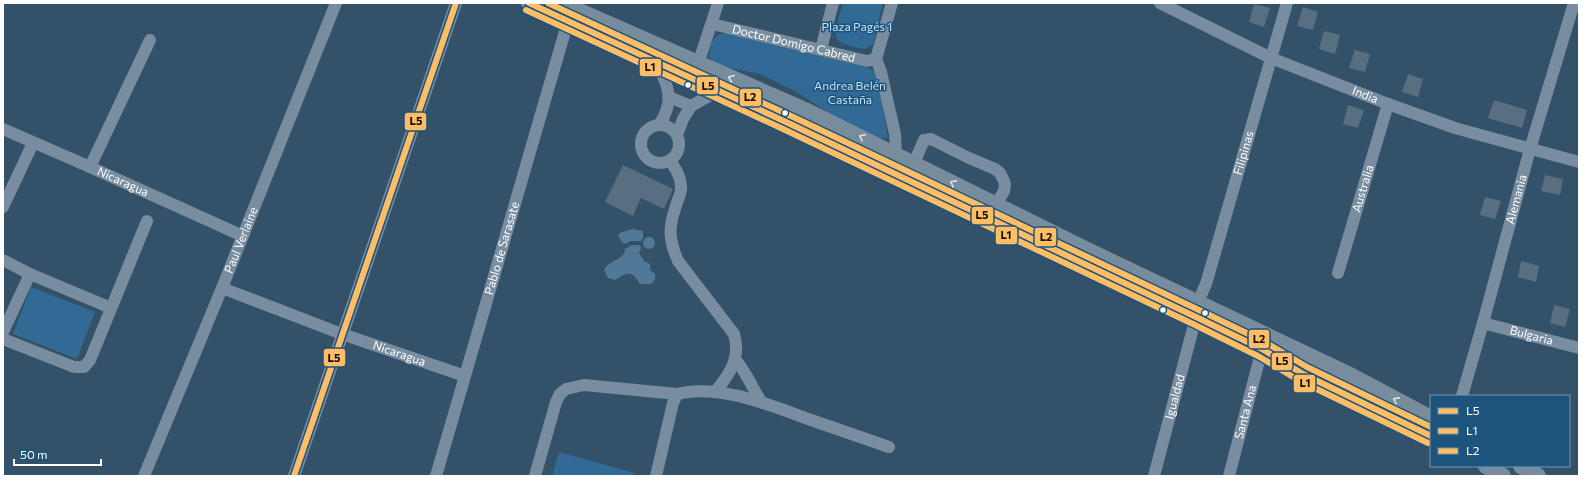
<svg xmlns="http://www.w3.org/2000/svg" width="1582" height="479" font-family="Commissioner,sans-serif">
<style>
.green{fill:#306a95}
.water{fill:#517896}
.building{fill:#586f81}
.lines{fill:none;stroke-linecap:round;stroke-linejoin:round}
.minor{stroke:#788d9f;stroke-width:12}
.major{stroke:#778c9d;stroke-width:16}
.bus-1-casing{stroke:#1d547e;stroke-width:9}
.bus-2-casing{stroke:#1d547e;stroke-width:9}
.bus-3-casing{stroke:#1d547e;stroke-width:9}
.bus-1{stroke:#ffbd66;stroke-width:6}
.bus-2{stroke:#ffbd66;stroke-width:6}
.bus-3{stroke:#ffbd66;stroke-width:6}
.oneway{stroke:#dde2e6}
.bus-dot{fill:#fff;stroke:#1d547e;stroke-width:1.5}
.labels{text-anchor:middle;stroke-width:3;stroke-linejoin:round;paint-order:stroke}
.park-label{font-size:12px;fill:#c4e1f6;stroke:#1d547e}
.street-label{font-size:12px;fill:#fff;stroke:#1d547e}
.line-badge{stroke:#1d547e;stroke-width:1.5}
.pale-badge-label{font-size:11px;text-anchor:middle;font-weight:bold;fill:#111}
</style>
<rect width="100%" height="100%" fill="#335168"/>
<path class="green" d="M843,3H883L873,44L865,49C857,47 847,46 840,42C830,37 841,12 843,3Z
M726,33L869,68L876,73L888,138H875L829,113L795,91L761,74L734,69L715,63L709,57C710,44 712,35 726,33Z
M31,287L95,312L77,359L13,334Z
M559,452L635,473L634,476H552Z"/>
<path class="water" d="M632,229L643,231V238L641,241H630L626,244L622,242L618,236L620,233Z
M643 243a6 6 0 1 1 12 0a6 6 0 1 1-12 0Z
M632,245H640L641,248L639,253L644,261L650,264V270L655,274V280L651,284H640C638,281 636,278 634,276C628,270 620,277 615,280L608,278L604,270C609,259 624,261 625,249Z"/>
<path class="building" d="M1254,4L1270,8L1264,27L1249,22Z
M1303,7L1318,12L1313,30L1297,26Z
M1324,31L1340,35L1335,54L1319,49Z
M1355,50L1370,54L1365,72L1349,68Z
M1408,74L1423,79L1418,97L1402,92Z
M1494,100L1527,110L1522,128L1488,118Z
M1348,105L1364,110L1358,128L1343,124Z
M623,165L673,189L664,209L641,198L633,216L605,202Z
M1545,175L1563,179L1560,195L1541,191Z
M1485,197L1501,201L1495,219L1480,215Z
M1521,261L1539,266L1536,282L1518,277Z
M1554,305L1570,309L1565,327L1550,323Z"/>
<g class="lines">
<g class="minor">
<path id="s1" d="M1160,3L1271,58L1388,104L1455,128L1579,162"/>
<path id="s2" d="M712,24L867,61L876,59"/>
<path d="M821,49L833,3"/>
<path d="M655,62C669,84 675,102 659,125"/>
<path d="M698,64L718,3"/>
<path d="M669,97L691,106"/>
<circle cx="660" cy="144" r="19"/>
<path id="s3" d="M3,129L90,167L243,236"/>
<path d="M677,135L683,119L691,106L718,91"/>
<path d="M670,160C675,168 682,178 681,189C681,194 677,201 676,206C668,228 669,240 678,261L734,334C741,358 730,374 715,392"/>
<path d="M914,163L924,140L931,139L969,158L995,169L1000,173L1004,181L1005,185L1004,191L996,205"/>
<path d="M90,167L150,40"/>
<path d="M888,172L896,154L895,134L881,72L876,59L892,3"/>
<path d="M3,207L33,143"/>
<path d="M3,260L30,274L3,332"/>
<path id="s4" d="M1338,273L1388,104"/>
<path d="M30,274L111,308"/>
<path id="s5" d="M222,288L342,334L465,376"/>
<path id="s6" d="M1198,302L1206,284L1287,3"/>
<path id="s7" d="M1483,323L1579,348"/>
<path d="M3,339L74,367H84L90,360L147,221"/>
<path d="M735,359C745,370 753,389 762,403"/>
<path id="s8" d="M1462,396L1483,323L1530,149L1574,3"/>
<path id="s9" d="M144,476L222,288L336,3"/>
<path d="M294,476L456,3"/>
<path id="s10" d="M436,476L568,21"/>
<path d="M535,476L556,402L560,394L566,389L584,385L677,394"/>
<path d="M656,476L673,403L677,394C718,383 773,406 811,420C837,429 863,438 889,447"/>
<path id="s11" d="M1154,476L1196,317"/>
<path id="s12" d="M1229,476L1262,349"/>
</g>
<path class="major" d="M529,3L786,122L1196,317L1262,349L1303,374L1431,436
M561,3L805,110L1085,249L1352,376L1431,418
M1486,466L1503,476
M1521,466L1538,476"/>
<defs>
<path id="bus-1" d="M529,3L786,122L1196,317L1262,349L1303,374L1431,436
M294,476L456,3"/>
<path id="bus-2" d="M526,10L783,129L1193,324L1258,356L1300,381L1428,443"/>
<path id="bus-3" d="M548,3L789,115L1199,310L1265,342L1307,367L1431,427"/>
</defs>
<use href="#bus-1" class="bus-1-casing"/>
<use href="#bus-2" class="bus-2-casing"/>
<use href="#bus-3" class="bus-3-casing"/>
<use href="#bus-1" class="bus-1"/>
<use href="#bus-2" class="bus-2"/>
<use href="#bus-3" class="bus-3"/>
</g>
<defs><path id="oneway-chevron" d="M-2-3.5L2.5 0L-2 3.5" fill="none" stroke-width="1.6" stroke-linecap="round" stroke-linejoin="round"/></defs>
<g class="oneway">
<use href="#oneway-chevron" transform="translate(731 78) rotate(-157)"/>
<use href="#oneway-chevron" transform="translate(862 137) rotate(-154)"/>
<use href="#oneway-chevron" transform="translate(953 183) rotate(-152)"/>
<use href="#oneway-chevron" transform="translate(1396 400) rotate(-152)"/>
</g>
<g class="bus-dot">
<circle cx="688" cy="85" r="3.5"/>
<circle cx="785" cy="113" r="3.5"/>
<circle cx="1163" cy="310" r="3.5"/>
<circle cx="1205" cy="313" r="3.5"/>
</g>
<g class="labels">
<g class="park-label">
<text x="857" y="31">Plaza Pagés 1</text>
<text x="850" y="90">Andrea Belén<tspan x="850" dy="14">Castaña</tspan></text>
</g>
<g class="street-label">
<text dy="4" stroke="none"><textPath href="#s2" startOffset="84">Doctor Domigo Cabred</textPath></text>
<text dy="4" stroke="none"><textPath href="#s1" startOffset="225">India</textPath></text>
<text dy="4" stroke="none"><textPath href="#s6" startOffset="156">Filipinas</textPath></text>
<text dy="4" stroke="none"><textPath href="#s3" startOffset="131">Nicaragua</textPath></text>
<text dy="4" stroke="none"><textPath href="#s4" startOffset="88">Australia</textPath></text>
<text dy="4" stroke="none"><textPath href="#s8" startOffset="204">Alemania</textPath></text>
<text dy="4" stroke="none"><textPath href="#s9" startOffset="255">Paul Verlaine</textPath></text>
<text dy="4" stroke="none"><textPath href="#s10" startOffset="237">Pablo de Sarasate</textPath></text>
<text dy="4" stroke="none"><textPath href="#s7" startOffset="50">Bulgaria</textPath></text>
<text dy="4" stroke="none"><textPath href="#s5" startOffset="189">Nicaragua</textPath></text>
<text dy="4" stroke="none"><textPath href="#s11" startOffset="82">Igualdad</textPath></text>
<text dy="4" stroke="none"><textPath href="#s12" startOffset="66">Santa Ana</textPath></text>
</g>
</g>
<g class="line-badge">
<rect x="639" y="58" width="23" height="19" rx="4" fill="#ffbd66"/>
<rect x="696" y="76" width="23" height="19" rx="4" fill="#ffbd66"/>
<rect x="739" y="88" width="23" height="19" rx="4" fill="#ffbd66"/>
<rect x="404" y="112" width="23" height="19" rx="4" fill="#ffbd66"/>
<rect x="971" y="206" width="23" height="19" rx="4" fill="#ffbd66"/>
<rect x="995" y="226" width="23" height="19" rx="4" fill="#ffbd66"/>
<rect x="1034" y="227" width="23" height="20" rx="4" fill="#ffbd66"/>
<rect x="1248" y="329" width="22" height="20" rx="4" fill="#ffbd66"/>
<rect x="323" y="348" width="23" height="19" rx="4" fill="#ffbd66"/>
<rect x="1271" y="352" width="22" height="19" rx="4" fill="#ffbd66"/>
<rect x="1293" y="374" width="23" height="19" rx="4" fill="#ffbd66"/>
</g>
<g class="pale-badge-label">
<text x="650" y="71">L1</text>
<text x="708" y="90">L5</text>
<text x="750" y="101">L2</text>
<text x="416" y="125">L5</text>
<text x="982" y="219">L5</text>
<text x="1006" y="239">L1</text>
<text x="1046" y="241">L2</text>
<text x="1259" y="343">L2</text>
<text x="334" y="362">L5</text>
<text x="1282" y="365">L5</text>
<text x="1305" y="387">L1</text>
</g>
<rect width="1582" height="479" fill="none" stroke="#ffffff" stroke-width="8"/>
<rect x="1430" y="395" width="140" height="72" fill="#1d547e" stroke="#7798b2"/>
<rect x="1438" y="408" width="20" height="6" fill="#ffbd66" stroke="#7798b2"/>
<text x="1466" y="415" font-size="12" fill="#ffffff">L5</text>
<rect x="1438" y="428" width="20" height="6" fill="#ffbd66" stroke="#7798b2"/>
<text x="1466" y="435" font-size="12" fill="#ffffff">L1</text>
<rect x="1438" y="448" width="20" height="6" fill="#ffbd66" stroke="#7798b2"/>
<text x="1466" y="455" font-size="12" fill="#ffffff">L2</text>
<path d="M14 459v6h87v-6" fill="none" stroke="#ffffff" stroke-width="2"/>
<text x="20" y="459" font-size="12" fill="#ffffff" stroke="#1d547e" stroke-width="3" paint-order="stroke">50 m</text>
</svg>
